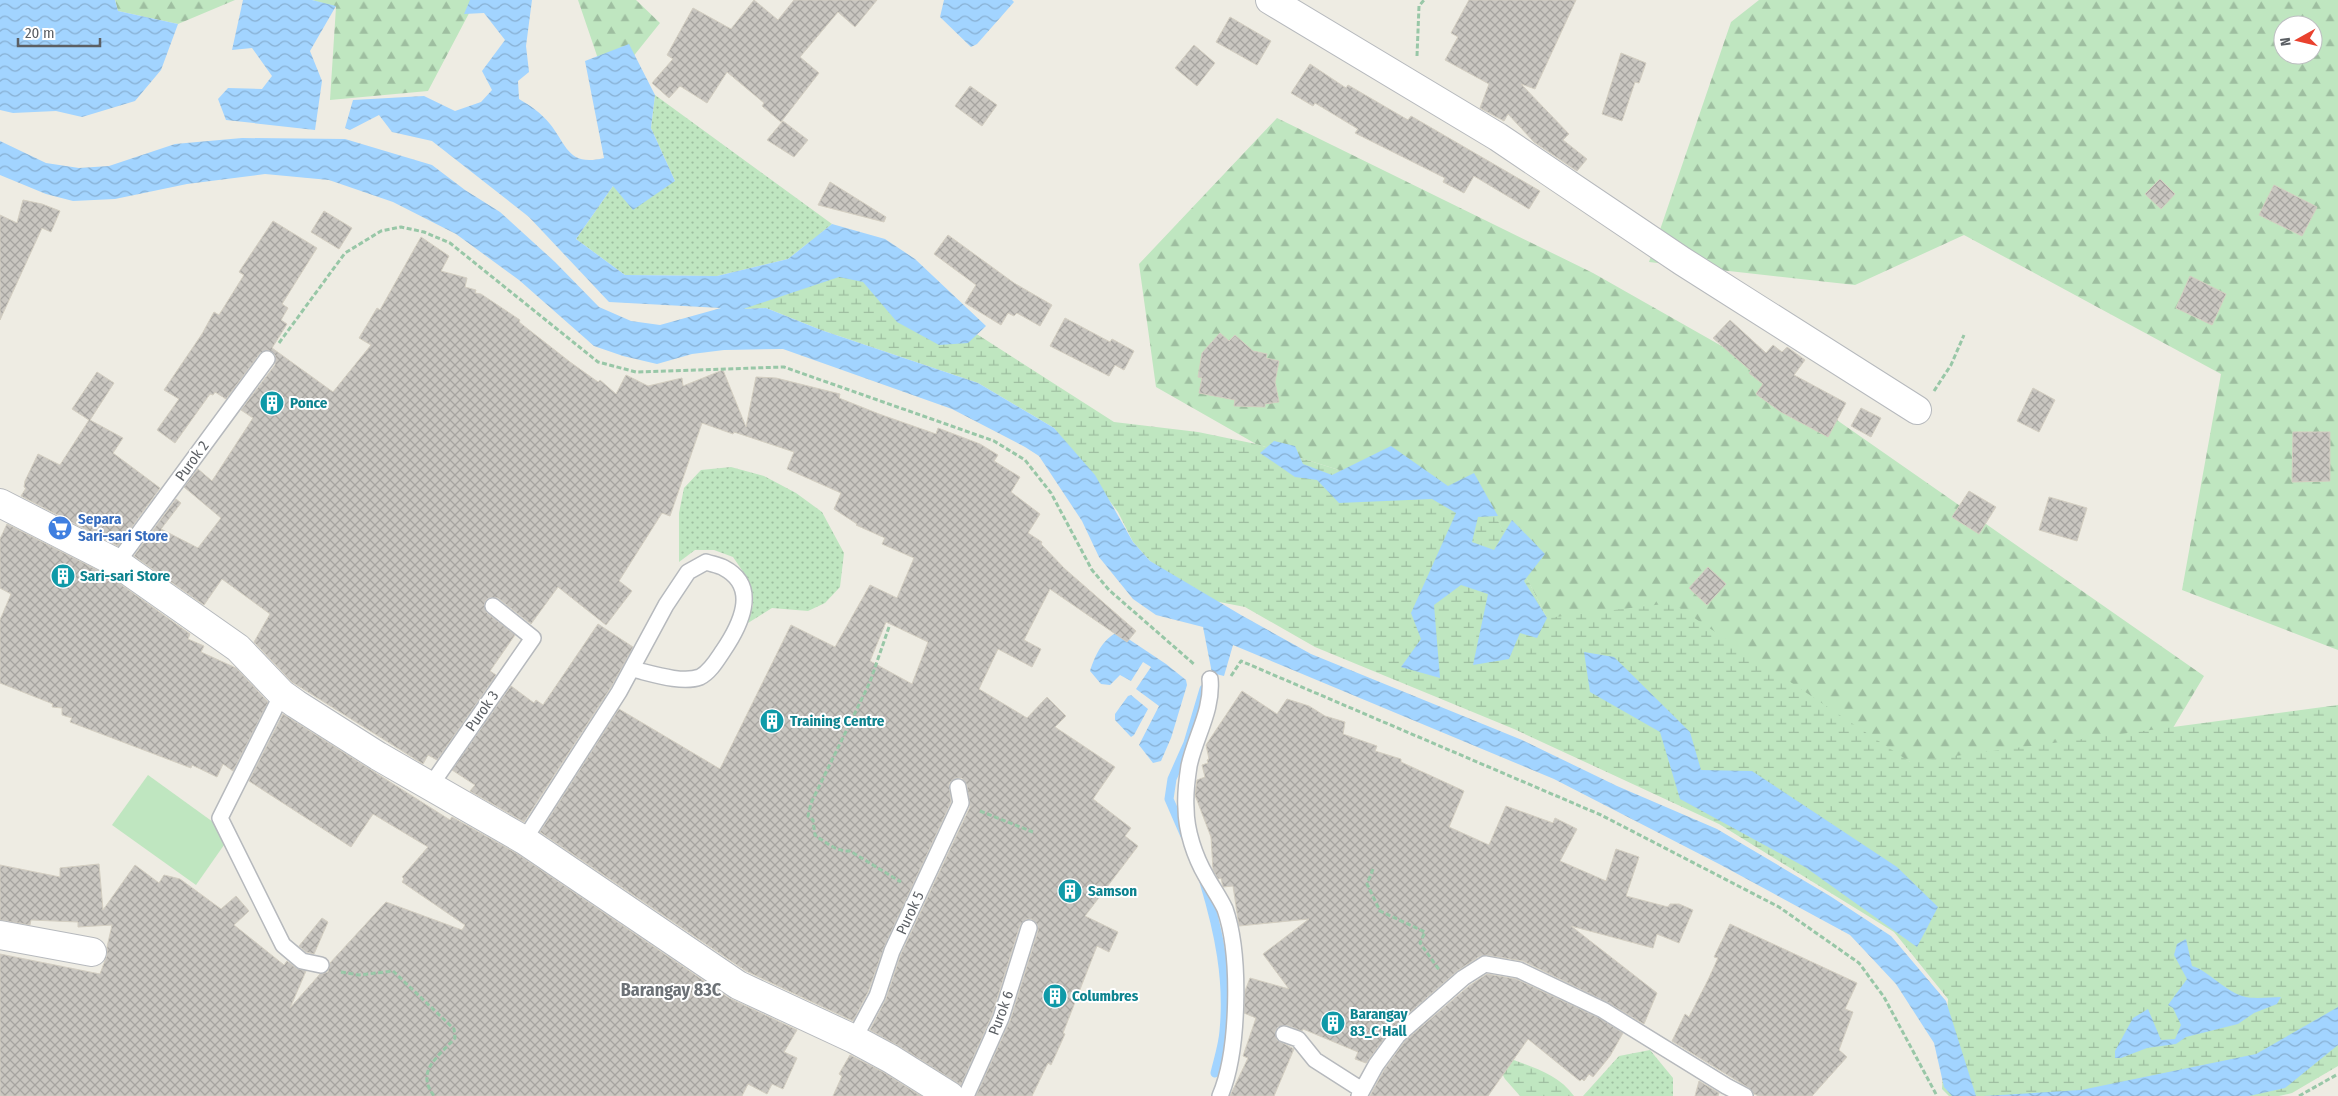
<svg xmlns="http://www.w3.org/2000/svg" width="2338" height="1096" font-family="'Fira Sans Condensed',sans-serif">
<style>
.grass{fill:url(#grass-dots)}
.forest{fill:url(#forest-firs);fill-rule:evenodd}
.wetland{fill:url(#wetland-marsh)}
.pitch{fill:#bfe6c0}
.water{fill:url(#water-waves)}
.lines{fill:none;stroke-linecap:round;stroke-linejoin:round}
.stream{stroke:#a2d4ff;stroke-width:9}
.building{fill:url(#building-cross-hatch);stroke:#d3cec1;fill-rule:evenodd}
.service-casing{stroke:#b6b9bd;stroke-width:18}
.minor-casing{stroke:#b6b9bd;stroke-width:30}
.path{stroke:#98c7a7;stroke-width:3;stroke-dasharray:5 2.5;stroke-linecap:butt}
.service{stroke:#fff;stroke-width:15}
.minor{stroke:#fff;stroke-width:28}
.labels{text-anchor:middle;stroke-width:4;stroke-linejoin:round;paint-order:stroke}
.culture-label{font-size:15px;font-weight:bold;fill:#0d838f;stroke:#fff;text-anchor:start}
.street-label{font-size:15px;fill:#5b5f64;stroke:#fff}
.shop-label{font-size:15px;font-weight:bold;fill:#366cbe;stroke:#fff;text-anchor:start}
.quarter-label{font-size:18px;font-weight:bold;fill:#6c7176;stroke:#fff}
</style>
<defs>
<pattern id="grass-dots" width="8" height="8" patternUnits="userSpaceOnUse" patternTransform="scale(1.25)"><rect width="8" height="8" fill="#bfe6c0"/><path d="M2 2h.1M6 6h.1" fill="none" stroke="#9ebea0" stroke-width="1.8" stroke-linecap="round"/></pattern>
<pattern id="forest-firs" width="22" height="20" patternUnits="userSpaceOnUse" patternTransform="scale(1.25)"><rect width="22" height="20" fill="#bfe6c0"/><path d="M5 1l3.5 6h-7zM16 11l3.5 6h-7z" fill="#9ebea0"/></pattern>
<pattern id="wetland-marsh" width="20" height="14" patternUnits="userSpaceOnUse" patternTransform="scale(1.25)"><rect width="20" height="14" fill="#bfe6c0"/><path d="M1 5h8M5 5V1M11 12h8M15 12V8" fill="none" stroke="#9ebea0"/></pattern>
<pattern id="water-waves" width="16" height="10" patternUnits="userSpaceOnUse" patternTransform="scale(1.25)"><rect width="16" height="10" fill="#a2d4ff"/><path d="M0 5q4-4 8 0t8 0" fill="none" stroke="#87afd2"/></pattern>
<pattern id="building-cross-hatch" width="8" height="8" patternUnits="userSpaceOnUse" patternTransform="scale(1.25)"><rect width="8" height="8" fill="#c9c6c0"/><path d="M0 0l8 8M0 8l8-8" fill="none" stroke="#a6a4a0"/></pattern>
</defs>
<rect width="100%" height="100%" fill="#eeece3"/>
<path class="grass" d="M655,95L832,224L788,259L717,276L625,275L576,239L613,186L675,181L651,128Z
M731,467L764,476L796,493L822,512L844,553L840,587L825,603L808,611L772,608L748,623L753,605L746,576L733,557L714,550H695L679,562V513L684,488L701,470Z
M1650,1050L1673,1078V1096H1583L1619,1056Z"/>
<path class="forest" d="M115,0H235L178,24L118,11Z
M312,0H476L428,91L330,100L336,7Z
M578,0H636L660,23L608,88Z
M1759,0H2338V650L2182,590L2221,374L1964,235L1855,285L1649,262L1731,22ZM2283,25H2313V55H2283Z
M1277,118L1593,273L1771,374L2204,676L2112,830L1910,762L1547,618L1474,474L1432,499L1256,444L1156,387L1139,264Z"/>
<path class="wetland" d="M819,233L1114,422L1198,432L1256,444L1432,499L1474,473L1547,618L1672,603L1910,762L2338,705V1066L2292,1093L2279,1096H1949L1942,1089L1948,999L1894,932L1719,824L1514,729L1315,647L1245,607L1204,599L1150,561L1133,542L1118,512L1054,428L978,383L821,330L766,308L741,309Z
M1503,1056C1528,1066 1557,1072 1574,1096H1520L1505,1079L1496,1063Z"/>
<path class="pitch" d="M148,775L231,835L196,885L112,825Z"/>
<path class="water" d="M0,0H115L118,11L178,24L161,70L135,101L82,117L56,111L13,113L0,110Z
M243,0H312L336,6L310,51L322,81L315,130L226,120L218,99L228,88L262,89L272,76L252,48L232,50Z
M470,0H532L526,46L529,72L518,81L519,99C531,106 541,113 550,124C567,145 568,167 604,158L585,61L629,44L655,95L651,128L675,181L633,210L613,186L576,239L625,275L717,276L788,259L832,224L885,239L915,259L986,326L968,343L939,345L897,322L863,282L839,277L743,309L766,308L821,330L978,383L1054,428L1095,475L1133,542L1150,561L1241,615L1311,654L1522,740L1617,786L1717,829L1830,896L1891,936L1946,1001L1976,1096H1952L1944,1087L1934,1043L1896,984L1850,935L1721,865L1554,779L1233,645L1224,676L1212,673L1203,627L1156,615L1133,599L1099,557L1082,521L1039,456L1025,447L952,409L783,349L724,350L692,354L657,364L623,356L594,346L519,280L456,234L393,202L329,180L265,174L187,184L115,199L73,201L46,194L0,175V141L46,163L79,168L109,166L175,144L242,138L345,139L432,165L465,190L500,212L555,262L599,307L631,321L660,325L721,308L609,302L529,217L432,141L392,132L379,115L350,130L345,128L353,100L424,96L455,111L481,102L492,90L482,71L505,40L484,13L464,14Z
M944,0H1012L1014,2L977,44L971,47L940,17Z
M1274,441L1295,446L1303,464L1332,475L1391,446L1448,486L1474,473L1498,516L1478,517L1472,542L1494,550L1512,520L1545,554L1524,581L1547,618L1537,638L1520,633L1509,659L1473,665L1488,594L1461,585L1434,605L1440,678L1401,667L1421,639L1411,613L1456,513L1432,499L1339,503L1317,480L1295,477L1260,453Z
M1118,632L1166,664L1186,680L1187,685L1171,738L1161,761L1153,763L1139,745L1159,706L1136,689L1151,667L1143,662L1131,681L1120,675L1110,685L1101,684L1090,671C1095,656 1102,639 1118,632Z
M1584,652L1614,657L1690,732L1701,770L1752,771L1897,867L1938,907L1917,947L1805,867L1680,799L1660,732L1590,692Z
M1131,695L1148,709L1134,735L1131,737L1115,720V714L1128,696Z
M2186,939L2192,966C2208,970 2226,993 2246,997C2256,999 2270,997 2281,997L2277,1004L2254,1013L2238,1024L2186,1037L2176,1044L2147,1048L2121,1058H2115V1051L2133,1018L2148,1009L2161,1040L2175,1039L2181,1025L2173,1008L2168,1005L2187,979L2174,955L2177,944Z
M2338,1007V1045L2285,1088L2249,1096H1983L2081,1090L2256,1054Z"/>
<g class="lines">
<path class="stream" d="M1185,836L1169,799L1172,779L1188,743L1204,689
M1204,882C1219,932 1229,979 1224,1031C1223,1045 1218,1060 1215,1073"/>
</g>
<path class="building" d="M754,0L778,20L794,0H877L855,27L838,12L800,57L819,73L781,122L762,106L764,103L727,72L707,103L680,86L669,98L652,83L673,59L667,55L693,8L731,29Z
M1469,0H1576L1535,89L1521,84L1569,134L1563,140L1587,159L1577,171L1534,142L1508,114L1504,121L1480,108L1489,84L1445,60L1458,37L1451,33Z
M1230,17L1271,41L1257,65L1216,42Z
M1194,45L1215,63L1197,86L1175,68Z
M1621,53L1646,63L1639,83L1635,82L1622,121L1602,114Z
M1310,64L1346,88L1348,85L1408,120L1411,116L1540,191L1529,209L1474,176L1464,193L1443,182L1445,178L1355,133L1358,129L1315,103L1313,106L1291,93Z
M970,86L997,105L982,126L955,106Z
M783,121L808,140L794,157L767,140Z
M2160,179L2175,194L2161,209L2145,194Z
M830,182L886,217L884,222L818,205Z
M2274,185L2317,207L2302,236L2259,215Z
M23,200L42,204L60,211L51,232L42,228L0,320V215L17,223Z
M324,211L352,228L339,249L311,232Z
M273,221L317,248L282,304L288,308L281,320L287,324L272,348L333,392L371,345L359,338L377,308L380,310L421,237L449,256L441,271L467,278L465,287L476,290L475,293L481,294L520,320L519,322L570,362L598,382L600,380L616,394L626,375L648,386L682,378L683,386L723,370L746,427L756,377L776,378L840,394L839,398L879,414L936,434L938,428L980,444L998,455L994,461L1020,477L1011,492L1040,514L1028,533L1042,542L1041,544L1065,569L1136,631L1127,642L1050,589L1024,640L1041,649L1032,667L998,649L979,689L1027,718L1047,697L1066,716L1055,727L1115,767L1093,799L1131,828L1125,836L1138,846L1085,916L1118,932L1109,952L1097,946L1063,1033L1065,1034L1051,1065L1048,1063L1032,1096H976L1010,1021L1038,931V925L1032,919H1026L1020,925L992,1015L961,1085L899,1046L870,1030L886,999L901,954L970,807L967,785L962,778H956L949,783L951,802L884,947L868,992L853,1021L746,971L540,832L619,709L720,769L791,625L835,647L870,585L897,598L914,558L882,544L885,538L856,525L857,524L834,509L841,493L787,469L794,452L734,432L733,434L702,423L670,516L662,513L619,581L632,591L606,625L558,587L531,624L498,598L490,597L486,600L484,605L487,613L515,635L490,671L496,675L437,760L428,755L423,764L292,682L254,642L270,614L222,579L204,605L134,556L176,499L181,503L161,529L198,548L221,518L184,487L198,469L212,481L253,418L241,410L275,365V355L268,350L260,353L226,399L215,392L213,395L210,394L175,443L157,430L179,399L164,390L202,334L214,312L219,315L244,275L239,272ZM886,622L928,642L912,684L870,661Z
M948,235L1014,283L1052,305L1040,326L1017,313L1014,316L1008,313L1001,325L965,303L976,285L934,254Z
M2190,276L2226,294L2212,325L2176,308Z
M1065,318L1110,342L1112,339L1134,351L1124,370L1115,365L1109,376L1050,346Z
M1730,320L1766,353L1773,345L1782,352L1787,347L1805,360L1794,375L1846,403L1828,437L1781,412L1756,394L1763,384L1749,373L1751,371L1713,338Z
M1220,333L1229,341L1235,335L1253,351L1267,354L1266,358L1279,361L1275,382L1279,402L1265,404V407L1234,406L1235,400L1199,393L1202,378L1198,377L1202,353Z
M97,372L114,383L90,420L123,438L113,453L160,488L118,546L21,496L26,488L24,487L25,481L38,454L60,465L89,420L72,409Z
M2033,388L2055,400L2039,432L2017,421Z
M1861,408L1881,418L1871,437L1851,426Z
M2293,432H2330V481L2292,482Z
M1969,491L1996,507L1979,534L1952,517Z
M2049,497L2087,508L2077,541L2039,530Z
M7,524L109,576L190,634L188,639L204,646L201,652L236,668L268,702L233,771L223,764L217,777L192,765L191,768L149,752L70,722L72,718L62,715V708L52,707L53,704L0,683V620L11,594L0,588V539Z
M1708,567L1726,584L1707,605L1689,588Z
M598,624L633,647L611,687L524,822L470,791L475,785L452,770L511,686L534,703L536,700L543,705Z
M1242,691L1277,714L1287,699L1309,706L1325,716L1345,722L1343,734L1377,746L1375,751L1401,759V762L1464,791L1449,827L1489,845L1506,806L1553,823L1555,818L1577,829L1560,861L1606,881L1616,849L1639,857L1626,896L1668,907L1670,904H1679L1693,910L1679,943L1657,934L1653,948L1571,926L1657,993L1644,1024L1607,1002L1523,961L1486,955L1480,956L1457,971L1392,1028L1366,1063L1355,1059L1358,1052L1303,1029L1302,1031L1287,1025L1278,1027L1275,1031L1277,1040L1294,1049L1274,1096H1230L1248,1058L1243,1056L1256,1018L1244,1013L1245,991L1250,978L1289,989L1263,954L1309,919L1239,926L1233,886L1223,887L1221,878L1218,879L1213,870L1211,837L1195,795L1197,780L1205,777L1202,765L1208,763L1207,760L1209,759L1206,745Z
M283,714L450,820L452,817L516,853L729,998L797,1030L784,1052L797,1058L783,1089L772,1084L767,1094L748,1084L742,1096H0V954L100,974L107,955V947L112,925L78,927V922L31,920L30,925L0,920V865L60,877V868L99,864L103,910L135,865L159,883L164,875L180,879L221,909L236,896L249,911L234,925L284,965L287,961L296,968L306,971L290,1008L320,974L328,972L330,963L386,902L462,930L465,925L402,882L404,879L402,877L428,847L373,814L351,847L249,781Z
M322,918L328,922L314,954L306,952L299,946Z
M1730,924L1857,983L1845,1009L1853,1012L1839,1050L1847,1057L1812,1096H1759L1754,1094L1749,1088L1672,1041L1685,1014L1689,1017L1708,980L1718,958L1714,957Z
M1487,974L1516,979L1599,1018L1623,1033L1610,1056L1593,1077L1589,1074L1584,1081L1582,1079L1580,1081L1528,1039L1488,1096H1370L1384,1070L1405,1041L1469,986Z
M850,1055L883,1072L921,1096H833L842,1076L839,1074Z
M1699,1081L1719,1093L1718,1096H1695Z"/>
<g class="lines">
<defs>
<path id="service" d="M117,563L267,359
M1210,679C1213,710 1195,737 1189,766C1187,779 1185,795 1186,808C1186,831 1195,857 1206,876C1212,887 1220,898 1225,909C1241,955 1239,1052 1220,1096
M282,694L220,818L283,945L302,961L321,965
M431,785L533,638L493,606
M524,840L619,692L666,605L688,572L706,562C711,564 719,565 724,568C760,587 740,626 723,651C717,660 710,672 700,677C682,684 650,673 632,669
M1284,1034L1298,1039L1315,1060L1362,1090
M854,1039L877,996L892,951L961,803L958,787
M966,1096L1001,1018L1029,928
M1359,1096L1376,1065L1398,1035L1463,978L1485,964L1519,970L1603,1010L1726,1086L1745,1096"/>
<path id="minor" d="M1270,0L1498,137L1682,261L1917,410
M0,503L117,563L238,648L282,694L296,704L378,756L524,840L738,985L854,1039L891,1059L950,1096
M0,935L92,952"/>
</defs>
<use href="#service" class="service-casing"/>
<use href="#minor" class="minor-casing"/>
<path class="path" d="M1417,56L1419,6L1424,0
M279,343L345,253L381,231L401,227L424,232L450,243L598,362L636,372L784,367L994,441L1025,460L1051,493L1092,570L1109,590L1195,665
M1934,391L1951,365L1964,335
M889,627L870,682L811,803L808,816L813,820L815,835C825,842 837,852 850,851L901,882
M1231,676L1241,661L1601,815L1779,907L1859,963L1884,997L1937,1096
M980,811L1033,832
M1373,869L1367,884L1380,911L1425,932L1420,943L1440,971
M341,972L359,975L393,971L454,1029L455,1038C438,1057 415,1071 434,1096
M2299,1096L2338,1074"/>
<use href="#service" class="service"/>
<use href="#minor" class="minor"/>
</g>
<defs>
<symbol id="building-disc" viewBox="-11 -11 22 22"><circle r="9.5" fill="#0f9aa8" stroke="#fff"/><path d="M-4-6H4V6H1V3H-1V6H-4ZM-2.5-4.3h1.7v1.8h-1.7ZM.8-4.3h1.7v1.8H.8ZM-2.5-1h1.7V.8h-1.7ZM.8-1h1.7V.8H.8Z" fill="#fff"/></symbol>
<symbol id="supermarket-disc" viewBox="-11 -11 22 22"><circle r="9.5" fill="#3f7fe0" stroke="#fff"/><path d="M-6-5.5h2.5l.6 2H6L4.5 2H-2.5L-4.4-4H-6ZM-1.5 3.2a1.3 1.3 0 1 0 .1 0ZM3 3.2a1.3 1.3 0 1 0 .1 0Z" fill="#fff"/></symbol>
</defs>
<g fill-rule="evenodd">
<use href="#building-disc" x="258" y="389" width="28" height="28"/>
<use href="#supermarket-disc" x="46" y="514" width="28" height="28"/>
<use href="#building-disc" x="49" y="562" width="28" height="28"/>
<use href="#building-disc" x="758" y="707" width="28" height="28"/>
<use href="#building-disc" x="1056" y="877" width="28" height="28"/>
<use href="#building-disc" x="1041" y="982" width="28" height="28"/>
<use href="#building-disc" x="1319" y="1009" width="28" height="28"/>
</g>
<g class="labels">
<g class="culture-label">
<text x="290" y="408">Ponce</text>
<text x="80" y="581">Sari-sari Store</text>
<text x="790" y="726">Training Centre</text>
<text x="1088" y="896">Samson</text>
<text x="1072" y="1001">Columbres</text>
<text x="1350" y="1019">Barangay<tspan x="1350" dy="17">83_C Hall</tspan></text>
</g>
<g class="street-label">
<text transform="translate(192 461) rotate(-54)" y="5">Purok 2</text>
<text transform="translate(482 711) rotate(-55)" y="5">Purok 3</text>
<text transform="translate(910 913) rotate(-65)" y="5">Purok 5</text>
<text transform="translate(1001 1013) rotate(-70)" y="5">Purok 6</text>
</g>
<g class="shop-label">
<text x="78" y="524">Separa<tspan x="78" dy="17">Sari-sari Store</tspan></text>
</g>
<g class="quarter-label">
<text x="671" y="996">Barangay 83C</text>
</g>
</g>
<g transform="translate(2298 40) rotate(262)"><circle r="24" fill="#ffffff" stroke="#bdbfc1"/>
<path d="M0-4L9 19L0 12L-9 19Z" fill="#e9412e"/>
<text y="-8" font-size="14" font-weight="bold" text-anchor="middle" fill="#5b5f64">N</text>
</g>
<path d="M18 38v8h82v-8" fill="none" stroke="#5b5f64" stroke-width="2.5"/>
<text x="25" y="38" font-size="15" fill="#5b5f64" stroke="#ffffff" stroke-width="4" paint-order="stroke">20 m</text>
</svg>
